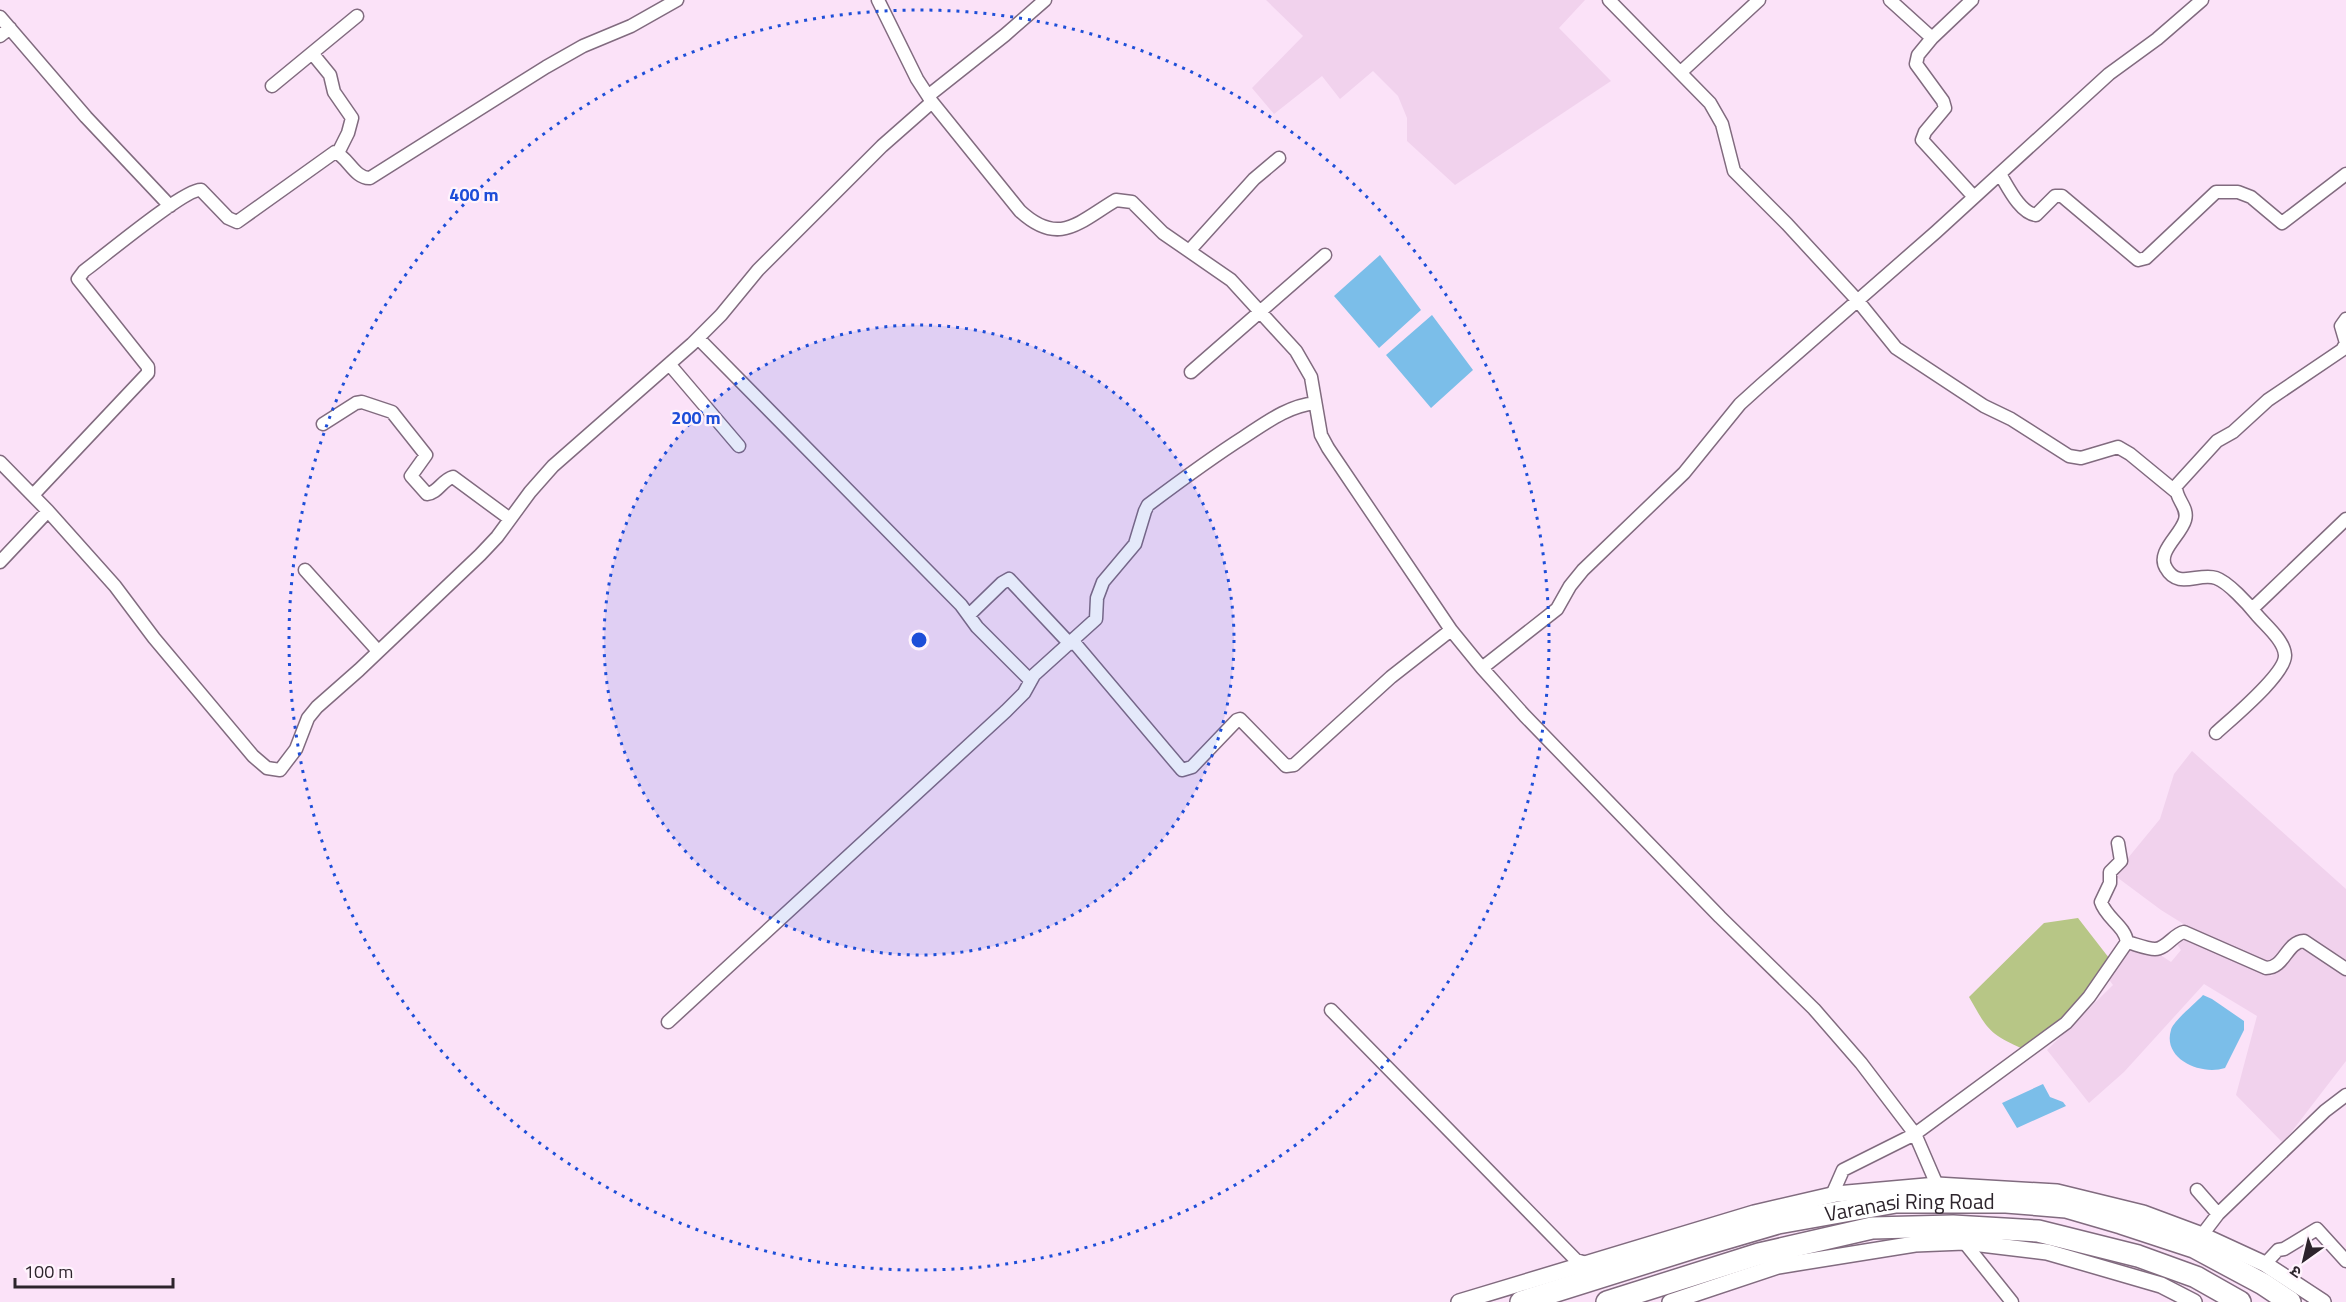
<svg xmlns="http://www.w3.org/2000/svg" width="2346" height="1302" font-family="'Titillium Web','Noto Sans Devanagari',sans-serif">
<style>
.built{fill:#f1d2ed}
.green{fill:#b7c686}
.water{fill:#7bbee9}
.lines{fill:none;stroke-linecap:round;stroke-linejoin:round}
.minor-casing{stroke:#816b7f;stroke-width:15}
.tertiary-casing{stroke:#816b7f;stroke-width:18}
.trunk-casing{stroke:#816b7f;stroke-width:24}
.minor{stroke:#fff;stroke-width:12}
.tertiary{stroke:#fff;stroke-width:15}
.trunk{stroke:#fff;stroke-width:21}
.ring{fill:none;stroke:#1d4ed8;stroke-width:3;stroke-dasharray:3 6}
.labels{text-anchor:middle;stroke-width:4.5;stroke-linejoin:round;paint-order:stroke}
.street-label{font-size:21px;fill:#2d242c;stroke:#fff4fd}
.centre{fill:#1d4ed8;stroke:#fff4fd;stroke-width:3}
.ring-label{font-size:18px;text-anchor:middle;font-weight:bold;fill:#1d4ed8;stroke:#fff4fd;stroke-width:4.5;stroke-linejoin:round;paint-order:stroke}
</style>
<rect width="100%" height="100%" fill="#fbe2f8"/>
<path class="built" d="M1266,0H1585L1559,28L1611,81L1455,185L1407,141V118L1398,96L1373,71L1340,99L1322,76L1274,114L1252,88L1303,36Z
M2192,751L2346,889V965L2302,935L2297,936L2274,963L2266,964L2198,933L2161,910L2114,875L2160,819L2174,774Z
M2188,937L2272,976L2298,948L2306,946L2346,975V1061L2283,1143L2236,1095L2257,1016L2204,984L2124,1072L2089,1103L2047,1050L2113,985L2107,977L2132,948L2159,954L2171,962L2181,950L2174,940Z"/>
<path class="green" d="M2078,918L2109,958L2084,999L2023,1049C1988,1033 1988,1030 1969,997L2044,923Z"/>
<path class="water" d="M1380,255L1421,310L1379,348L1334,296Z
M1432,315L1473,370L1431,408L1386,355Z
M2203,995L2212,999L2244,1021V1030L2225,1068C2201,1076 2162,1059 2171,1030C2173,1021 2196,1003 2203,995Z
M2043,1084L2050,1097L2063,1102L2066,1106L2017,1128L2002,1103Z"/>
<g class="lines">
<defs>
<path id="minor" d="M878,0L917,79L932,102L1020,211C1059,247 1079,222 1116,200L1132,202L1163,233L1231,280L1296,351L1311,377L1321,435L1328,448L1451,630L1482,668L1525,716L1720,917L1814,1009L1861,1063L1915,1134L1937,1185
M1609,0L1710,103L1722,124L1734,171L1787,224L1858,301L1896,348L1984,406L2011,419L2069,456L2081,458L2118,447L2130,454L2175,491
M1890,0L1932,38L1972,0
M0,17L86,117L170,206
M0,36L10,28
M1932,38L1918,55L1916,64L1943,101L1945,108L1925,132L1922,140L1974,197
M312,53L330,75L334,92L352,118L348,133L338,153
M1681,72L1759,0
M272,86L357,16
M928,96L1005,35L1045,0
M2000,174C2008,187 2020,213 2036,215L2055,196H2062L2138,260L2146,258L2216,192H2238L2251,197L2282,223L2346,174
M1189,251L1254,179L1279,158
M698,338L961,605L977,627L1030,680
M670,365L739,446
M1191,372L1325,255
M323,424L356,403L362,402L392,412L426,455L411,476L427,494C438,493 442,480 453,477L510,519
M0,462L48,511L115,586L154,638L253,756L267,768L280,770L296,749L308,718L317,707L359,670L480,555L497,537L530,492L553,466L692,344L721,315L758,270L882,146L932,102
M33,495L148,373V367L78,279L84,271C102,258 185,188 201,190L228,218L237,222L335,152C348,157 355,179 370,178L546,67L583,46L631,26L677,0
M0,562L48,511
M305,570L378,651
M2252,609L2346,519
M969,615L1002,583L1009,579L1070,644
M1073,641L1182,770L1192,767L1237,720L1240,719L1286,766L1294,765L1391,677L1451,630
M1482,668L1557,609L1570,586L1583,570L1684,473L1740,404L1761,385L1936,232L2109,74L2157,39L2202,0
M2216,733C2231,719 2286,674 2285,655C2284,640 2265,625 2256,614C2248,604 2228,582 2216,578C2199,572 2178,590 2166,568C2156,552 2181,535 2185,520C2189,507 2175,499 2176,486L2217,441L2233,432L2268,400L2342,350L2346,343L2341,326L2346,319
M2118,843L2121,861L2110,872V883L2101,902C2106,918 2125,926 2127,942
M1331,1010L1576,1260L1586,1263
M668,1022L1006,711L1024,693L1034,675L1096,619L1097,598L1103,582L1135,544L1145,511L1148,505C1180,481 1211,458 1244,437C1267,422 1288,406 1315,403
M2197,1190L2218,1214L2202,1235
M1832,1195L1843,1170L1915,1134L2066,1023L2089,997L2127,942C2135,944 2147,949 2155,949C2166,949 2174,934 2184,932L2266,968C2285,968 2286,942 2304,941L2346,969
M2218,1214L2325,1111L2346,1095
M1964,1242L2012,1302
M2265,1264L2278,1250L2284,1249L2317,1229L2346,1261"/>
<path id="tertiary" d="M1459,1302L1754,1213L1836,1194L1937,1185L2057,1192L2143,1213L2202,1235L2265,1264L2323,1302
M1670,1302L1778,1266L1915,1244L1964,1242L2047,1252L2161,1285L2194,1302"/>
<g id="trunk">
<path id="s1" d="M1521,1302L1696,1247L1778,1223L1896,1202H2006L2066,1207L2121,1223L2194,1247L2263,1284L2290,1302"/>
<path d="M1607,1302L1759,1254L1872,1228L1953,1226L2038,1231L2138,1256L2196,1277L2240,1302"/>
</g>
</defs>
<use href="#minor" class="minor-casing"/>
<use href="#tertiary" class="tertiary-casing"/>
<use href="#trunk" class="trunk-casing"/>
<use href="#minor" class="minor"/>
<use href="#tertiary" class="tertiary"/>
<use href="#trunk" class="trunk"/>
</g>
<circle cx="919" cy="640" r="315" fill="#1d4ed8" fill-opacity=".12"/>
<g class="ring">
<circle cx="919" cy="640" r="315"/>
<circle cx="919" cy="640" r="630"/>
</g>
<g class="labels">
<g class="street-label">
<text dy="7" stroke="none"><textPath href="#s1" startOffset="402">Varanasi Ring Road</textPath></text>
</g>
</g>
<circle cx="919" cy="640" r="9" class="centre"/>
<g class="ring-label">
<text x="474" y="201">400 m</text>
<text x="696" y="424">200 m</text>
</g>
<g transform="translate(2304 1260) rotate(214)" stroke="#fff4fd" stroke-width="4.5" paint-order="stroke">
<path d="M0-4.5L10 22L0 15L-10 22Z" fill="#2d242c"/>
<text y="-9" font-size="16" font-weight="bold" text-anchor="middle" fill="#2d242c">उ</text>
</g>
<path d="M15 1278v9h158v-9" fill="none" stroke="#2d242c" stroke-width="3"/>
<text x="24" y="1278" font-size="18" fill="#2d242c" stroke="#fff4fd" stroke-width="4.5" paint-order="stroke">100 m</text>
</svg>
